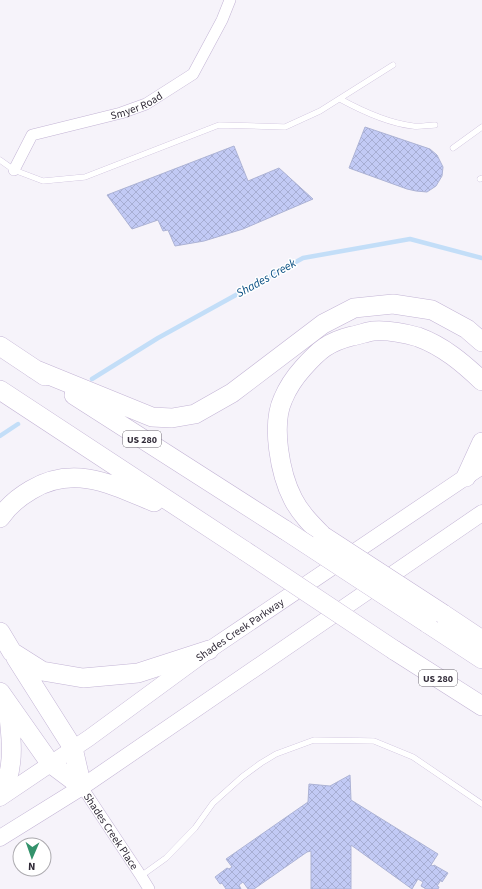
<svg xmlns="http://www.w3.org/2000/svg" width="482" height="889" font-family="'Source Sans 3',sans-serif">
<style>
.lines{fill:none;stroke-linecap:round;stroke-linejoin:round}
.stream{stroke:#c3def8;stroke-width:4.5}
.building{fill:url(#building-cross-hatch);stroke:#adb3d5}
.service-casing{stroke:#c3b4d5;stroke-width:6}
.minor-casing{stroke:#c3b4d5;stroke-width:12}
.secondary-casing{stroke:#c3b4d5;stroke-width:17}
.trunk-casing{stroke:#c3b4d5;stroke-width:20}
.service{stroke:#fff;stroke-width:5.5}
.minor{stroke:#fff;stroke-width:11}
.secondary{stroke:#fff;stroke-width:16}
.trunk{stroke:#fff;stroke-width:19}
.trunk-bridge-casing{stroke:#c3b4d5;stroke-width:20;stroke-linecap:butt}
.trunk-bridge{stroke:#fff;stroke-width:19}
.labels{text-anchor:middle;stroke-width:3;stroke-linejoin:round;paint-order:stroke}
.shield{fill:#fff;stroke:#6e6a73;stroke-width:1}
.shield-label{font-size:10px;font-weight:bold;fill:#302a37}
.street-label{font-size:11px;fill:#302a37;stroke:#fff}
.water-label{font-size:12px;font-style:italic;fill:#084e82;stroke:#fff}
</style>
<defs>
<pattern id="building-cross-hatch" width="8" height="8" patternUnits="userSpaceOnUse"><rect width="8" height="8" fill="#c2caf5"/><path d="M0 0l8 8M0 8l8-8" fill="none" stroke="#a7aed3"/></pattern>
</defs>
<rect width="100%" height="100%" fill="#f6f3fa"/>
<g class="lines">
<path class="stream" d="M92,379L158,338L303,258L410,239L482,258
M0,436L18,424"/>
</g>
<path class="building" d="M365,127L430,149L437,155L443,167L442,176L436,186L427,192L416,191L407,189L349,168Z
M234,146L248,181L279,168L313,199L243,229L204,241L175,246L168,230L163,231L158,220L132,229L107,195Z
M350,775L351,800L438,854L431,865L433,866L434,865L448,873L442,882L441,880L437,886L439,887L438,889H426L421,886L423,882L418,879L412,889L351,845V889H311V851L307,852L254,889H248L243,882L239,885L241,889H226L222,883L220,884L215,877L227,868L229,869L232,867L226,859L308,802L309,784L330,786Z"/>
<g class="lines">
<defs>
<path id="service" d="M340,99C362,111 387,123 413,126C420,127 428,125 435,125
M453,148L482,127
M0,160L14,170L43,181L85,177L219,125L285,127L320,111L393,65
M480,179L482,178
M141,876L166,858L195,828L213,803L242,777L261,763L276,754L314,740L374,741L413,757L482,804"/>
<g id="minor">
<path id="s1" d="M14,170L32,135L121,113L146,104L193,74L222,20L230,0"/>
<path id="s2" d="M82,787L141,876L149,889"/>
</g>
<g id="secondary">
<path id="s3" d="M0,798L89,738L209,650L482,466"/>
<path d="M0,838L82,787L482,513"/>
</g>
<path id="trunk" d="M0,346L45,376
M34,369L152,417L172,418L195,414L232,393L323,324L354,308L393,304L432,310L467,329L482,342
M0,390L245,551
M74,395L285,530
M466,477L482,442
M0,518C8,506 19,497 31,490C74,464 113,485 154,502
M323,536C312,525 300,513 293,499C280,474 271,425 283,399C288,387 294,378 303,368C319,350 328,342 352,336C359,335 366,332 373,331C387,330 404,333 418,337C443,346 463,363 482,381
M443,614L482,640
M427,623L482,659
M0,632L12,652L42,671L83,678L138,673L209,650
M394,650L482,706
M16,658L73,748L82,787
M0,692L50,763L82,787
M0,793C2,789 6,785 7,780C15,756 10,730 8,706"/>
</defs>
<use href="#service" class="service-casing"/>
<use href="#minor" class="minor-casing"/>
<use href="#secondary" class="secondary-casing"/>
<use href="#trunk" class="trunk-casing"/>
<use href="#service" class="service"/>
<use href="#minor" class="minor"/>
<use href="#secondary" class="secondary"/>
<use href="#trunk" class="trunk"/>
<defs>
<path id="trunk-bridge" d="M285,530L427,623
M323,536L443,614
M245,551L394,650"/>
</defs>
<use href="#trunk-bridge" class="trunk-bridge-casing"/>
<use href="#trunk-bridge" class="trunk-bridge"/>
</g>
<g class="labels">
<g class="shield">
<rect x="123" y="431" width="38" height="16" rx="3"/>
<rect x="419" y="670" width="38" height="16" rx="3"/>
</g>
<g class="shield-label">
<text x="142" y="443">US 280</text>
<text x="438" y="682">US 280</text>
</g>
<g class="street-label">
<text dy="4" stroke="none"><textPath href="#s1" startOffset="148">Smyer Road</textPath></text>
<text dy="4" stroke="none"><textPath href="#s3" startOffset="293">Shades Creek Parkway</textPath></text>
<text dy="4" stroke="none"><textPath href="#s2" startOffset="53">Shades Creek Place</textPath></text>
</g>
<g class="water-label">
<text transform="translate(266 278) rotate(-29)" y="4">Shades Creek</text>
</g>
</g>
<g transform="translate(32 857) rotate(182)"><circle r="19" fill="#ffffff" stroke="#acaaaf"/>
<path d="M0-3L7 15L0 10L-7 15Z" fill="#33926b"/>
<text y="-6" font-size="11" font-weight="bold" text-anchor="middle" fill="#302a37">N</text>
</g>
</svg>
